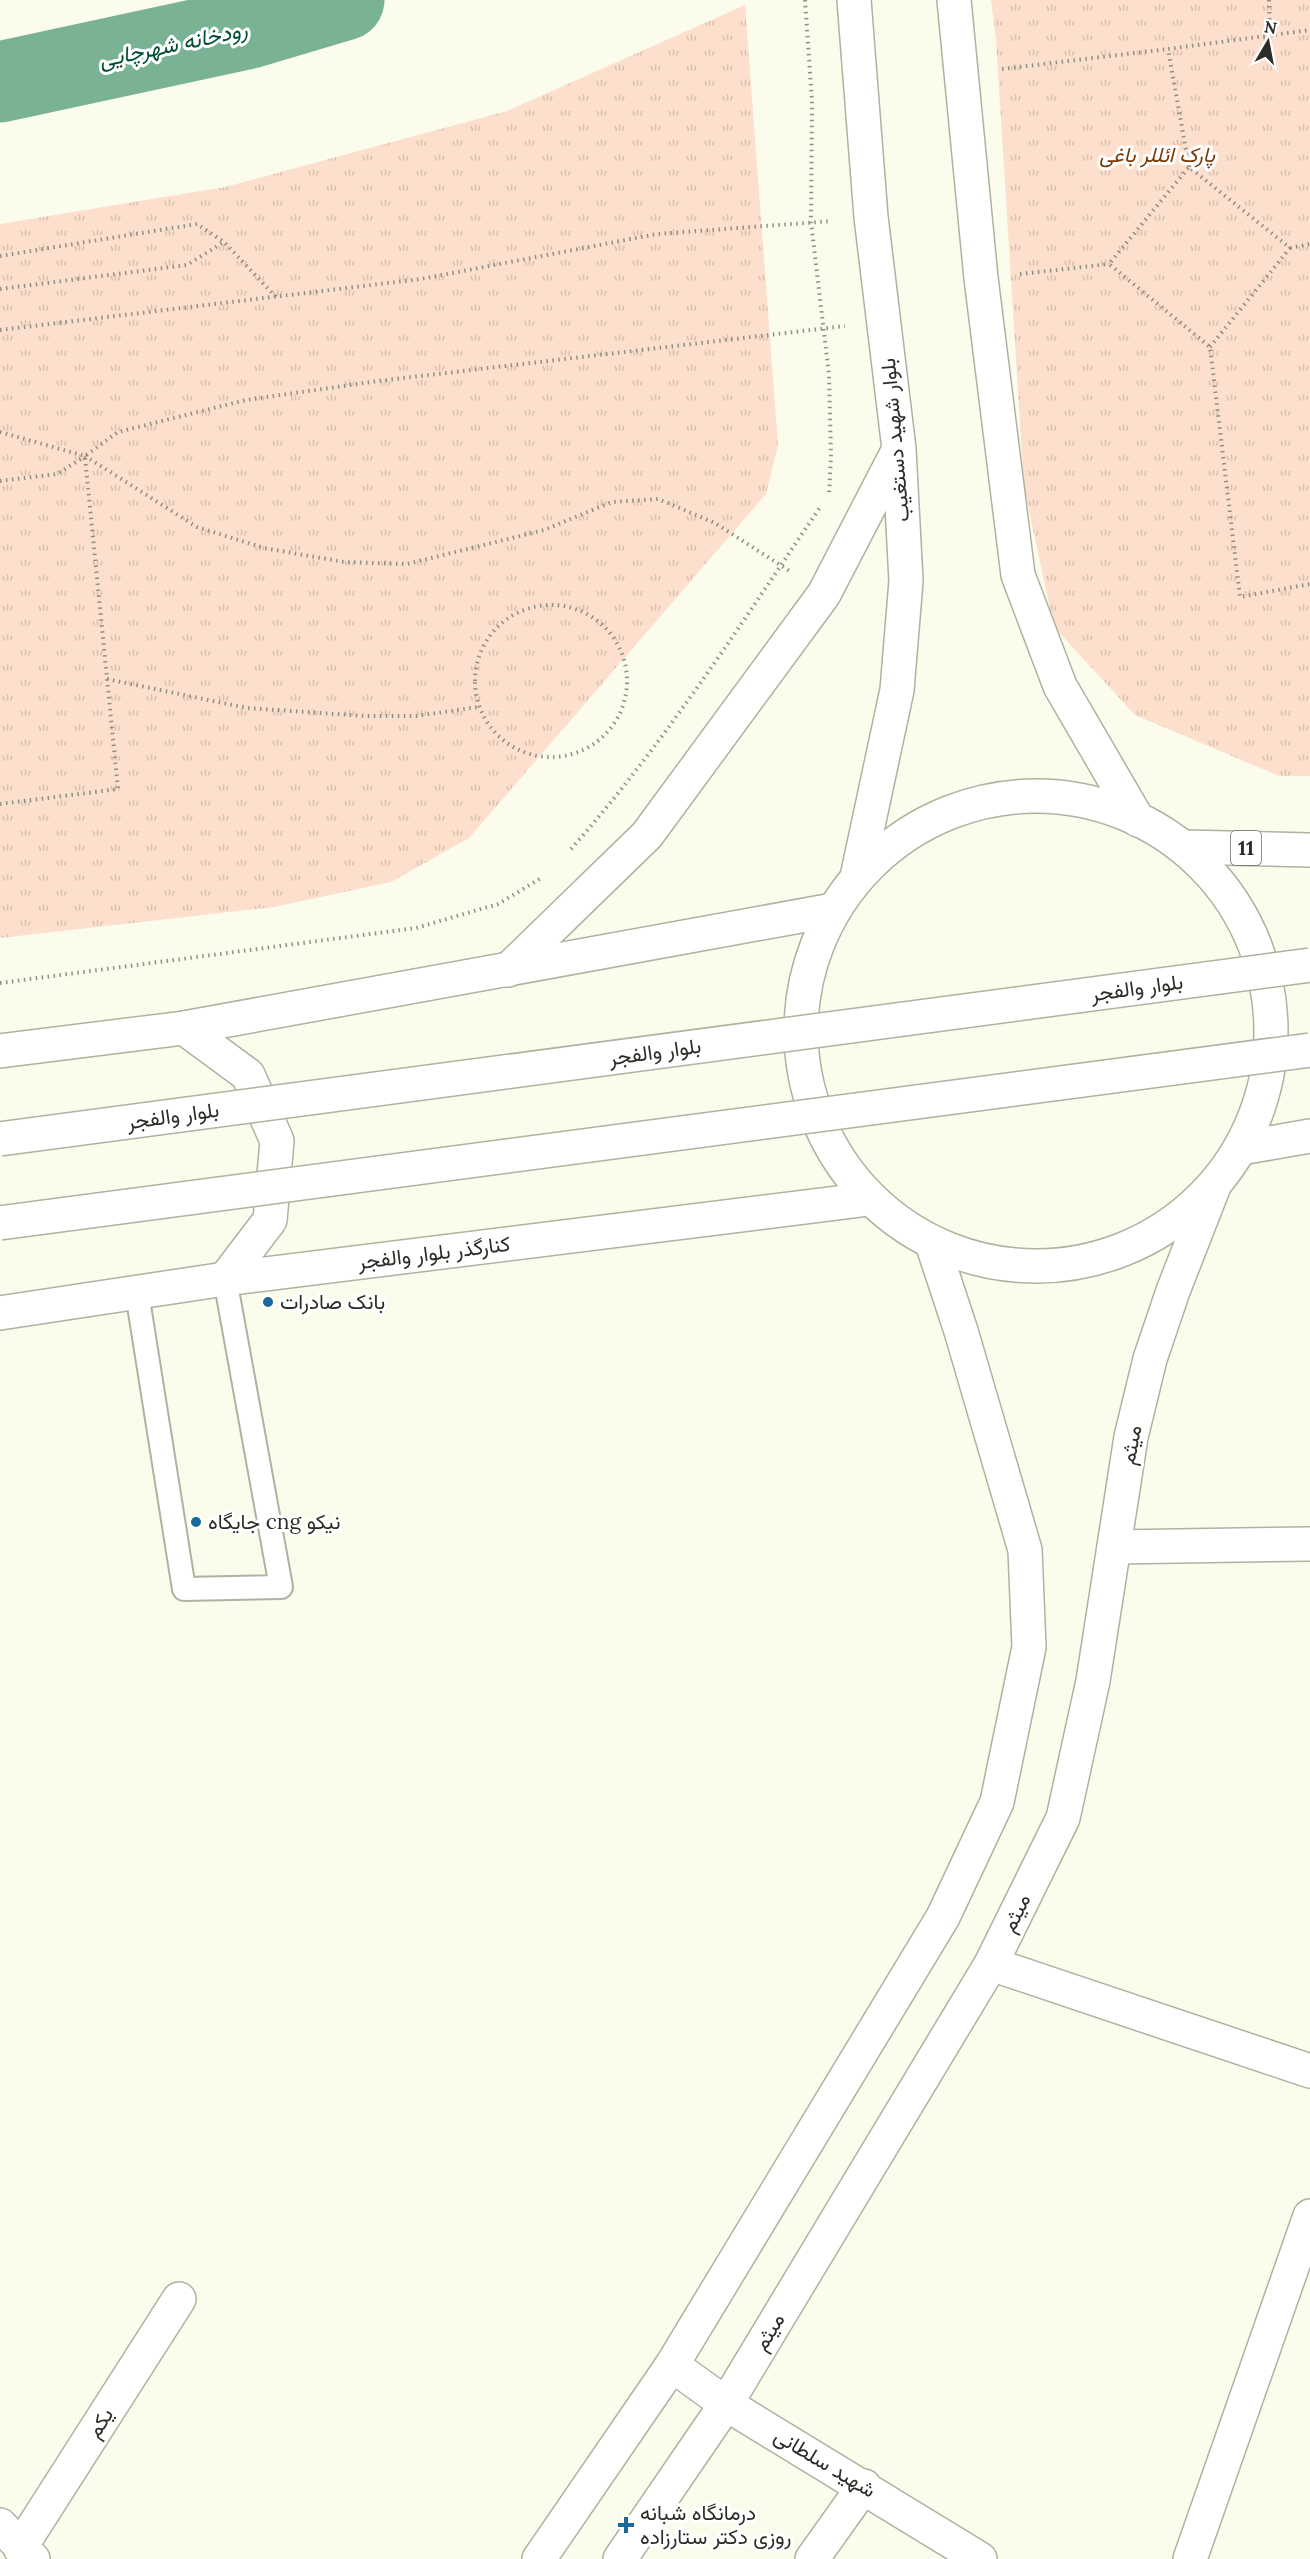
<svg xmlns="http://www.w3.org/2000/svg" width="1310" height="2559" font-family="Lora,Vazirmatn,serif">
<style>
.park{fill:url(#park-tufts)}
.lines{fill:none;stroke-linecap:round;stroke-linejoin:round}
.river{stroke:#79b394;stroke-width:81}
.service-casing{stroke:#b1b1a1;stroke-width:26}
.minor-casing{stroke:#b1b1a1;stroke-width:36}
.tertiary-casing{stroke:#b1b1a1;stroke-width:36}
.secondary-casing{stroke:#b1b1a1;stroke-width:36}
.primary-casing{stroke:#b1b1a1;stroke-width:36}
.trunk-casing{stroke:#b1b1a1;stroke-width:36}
.path{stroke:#8f8f85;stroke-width:4;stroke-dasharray:1.5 4.5;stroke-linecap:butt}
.service{stroke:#fff;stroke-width:22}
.minor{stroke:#fff;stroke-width:33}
.tertiary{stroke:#fff;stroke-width:33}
.secondary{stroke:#fff;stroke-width:33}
.primary{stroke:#fff;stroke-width:33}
.trunk{stroke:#fff;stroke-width:33}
.trunk-bridge-casing{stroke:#b1b1a1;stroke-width:36;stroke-linecap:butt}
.trunk-bridge{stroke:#fff;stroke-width:33}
.poi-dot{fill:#19699b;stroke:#fff;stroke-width:2}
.labels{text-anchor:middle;stroke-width:6;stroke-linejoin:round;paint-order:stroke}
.shield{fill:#fff;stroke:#6c6c68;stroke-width:1.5}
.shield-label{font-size:20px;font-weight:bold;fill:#2d2d27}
.park-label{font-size:21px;font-style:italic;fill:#793a06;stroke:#fff}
.street-label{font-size:21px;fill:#2d2d27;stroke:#fff}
.poi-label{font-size:21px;fill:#2d2d27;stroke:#fff;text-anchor:start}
.water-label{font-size:22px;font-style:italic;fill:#004d31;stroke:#fff}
</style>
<defs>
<pattern id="park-tufts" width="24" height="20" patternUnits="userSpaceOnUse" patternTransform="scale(1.5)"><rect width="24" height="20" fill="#fddfcd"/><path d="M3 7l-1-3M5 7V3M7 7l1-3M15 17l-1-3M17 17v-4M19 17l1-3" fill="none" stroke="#d9c0b0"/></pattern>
</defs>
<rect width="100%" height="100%" fill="#fcfcec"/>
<path class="park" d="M991,0H1310V776H1279L1135,715L1054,627L1024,487L996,40Z
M745,5L778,445L766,494L469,838L391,882L274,907L0,938V224L225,187L507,111Z"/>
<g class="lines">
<path class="river" d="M0,82L250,28L344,0"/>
<defs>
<path id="service" d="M137,1293L184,1589L281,1587L225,1279"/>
<path id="minor" d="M1114,1547L1310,1544
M991,1964L1310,2071
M0,2525L33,2559
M20,2548L179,2299
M812,2559L864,2486
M1190,2559L1310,2216"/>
<path id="tertiary" d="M672,2365L726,2404L980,2559"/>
<path id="secondary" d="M854,0L871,217L899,449L906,581L897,690L857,877
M954,0L981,278L1018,575L1060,686L1138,820
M508,970L647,835L824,594L898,451
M539,2559L672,2365L943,1917L997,1802L1029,1647L1025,1550L961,1331L932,1243
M620,2559L726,2404L991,1964L1063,1818L1093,1681L1131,1437L1150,1359L1173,1291L1214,1186"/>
<path id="primary" d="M1183,847L1310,850
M0,1051L184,1028L833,910
M1241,1148L1310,1136
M0,1313L225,1279L869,1199"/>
<path id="trunk" d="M801 1031a235 235 0 1 1 470 0a235 235 0 1 1-470 0Z
M184,1028L248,1075L277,1141L270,1220L225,1279"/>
</defs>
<use href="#service" class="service-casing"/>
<use href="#minor" class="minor-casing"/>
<use href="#tertiary" class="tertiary-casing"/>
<use href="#secondary" class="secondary-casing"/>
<use href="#primary" class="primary-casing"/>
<use href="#trunk" class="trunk-casing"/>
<path class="path" d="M805,0L812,101L811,222L829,375L831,457L829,495
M1269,0L1270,35
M1002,69L1168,49
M1189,167L1168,49L1310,30
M1290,248L1310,244
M0,256L197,224L224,242L276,297
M1020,274L1109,264
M0,289L187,265L224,242
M0,330L421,279L657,234L832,221
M1210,347L1290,248L1189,167L1109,264L1210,347L1240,597L1310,584
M0,432L85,456L118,432L246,400L378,381L845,326
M85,456L197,527L264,548L344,562L407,564L544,530L612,502L658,499L715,523L791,572
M0,481L57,474L84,457
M475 681a76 76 0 1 1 152 0a76 76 0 1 1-152 0Z
M107,679L247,708L366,716H416L478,707
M0,804L118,789L85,457
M571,849C665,743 742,622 821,506
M0,983L416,928L498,904L543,877"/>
<use href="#service" class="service"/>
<use href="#minor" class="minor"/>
<use href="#tertiary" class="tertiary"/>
<use href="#secondary" class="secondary"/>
<use href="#primary" class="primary"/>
<use href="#trunk" class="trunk"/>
<defs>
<path id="trunk-bridge" d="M0,1139L1310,965
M0,1223L1310,1050"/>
</defs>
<use href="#trunk-bridge" class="trunk-bridge-casing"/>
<use href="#trunk-bridge" class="trunk-bridge"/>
</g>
<g class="poi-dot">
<circle cx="268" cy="1302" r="6"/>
<circle cx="196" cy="1522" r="6"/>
<path d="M623 2516h6v6h6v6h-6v6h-6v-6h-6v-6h6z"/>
</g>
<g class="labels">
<rect class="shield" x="1231" y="831" width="30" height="34" rx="4.5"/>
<g class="shield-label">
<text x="1246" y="855">11</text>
</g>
<g class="park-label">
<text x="1157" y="162">پارک ائللر باغی</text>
</g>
<g class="street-label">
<text transform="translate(895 440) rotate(-95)" y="7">بلوار شهید دستغیب</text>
<text transform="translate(1137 988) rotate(-8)" y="7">بلوار والفجر</text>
<text transform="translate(655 1052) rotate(-8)" y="7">بلوار والفجر</text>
<text transform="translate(173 1116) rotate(-8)" y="7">بلوار والفجر</text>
<text transform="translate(434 1253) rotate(-7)" y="7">کنارگذر بلوار والفجر</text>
<text transform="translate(1131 1445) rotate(-79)" y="7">میثم</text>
<text transform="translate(1016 1913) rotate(-64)" y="7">میثم</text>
<text transform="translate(769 2332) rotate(-59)" y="7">میثم</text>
<text transform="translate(100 2423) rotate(-58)" y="7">یکم</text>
<text transform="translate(825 2463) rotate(31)" y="7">شهید سلطانی</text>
</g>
<g class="poi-label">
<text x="280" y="1309">بانک صادرات</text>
<text x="208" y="1529">جایگاه cng نیکو</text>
<text x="640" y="2520">درمانگاه شبانه<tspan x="640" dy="24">روزی دکتر ستارزاده</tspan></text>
</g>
<g class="water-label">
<text transform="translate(173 44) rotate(-12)" y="8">رودخانه شهرچایی</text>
</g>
</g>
<g transform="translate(1268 42) rotate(10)" stroke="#ffffff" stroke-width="4.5" paint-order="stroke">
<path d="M0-4.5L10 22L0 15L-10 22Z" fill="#2d2d27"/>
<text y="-9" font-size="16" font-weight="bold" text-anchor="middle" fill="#2d2d27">N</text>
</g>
</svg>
